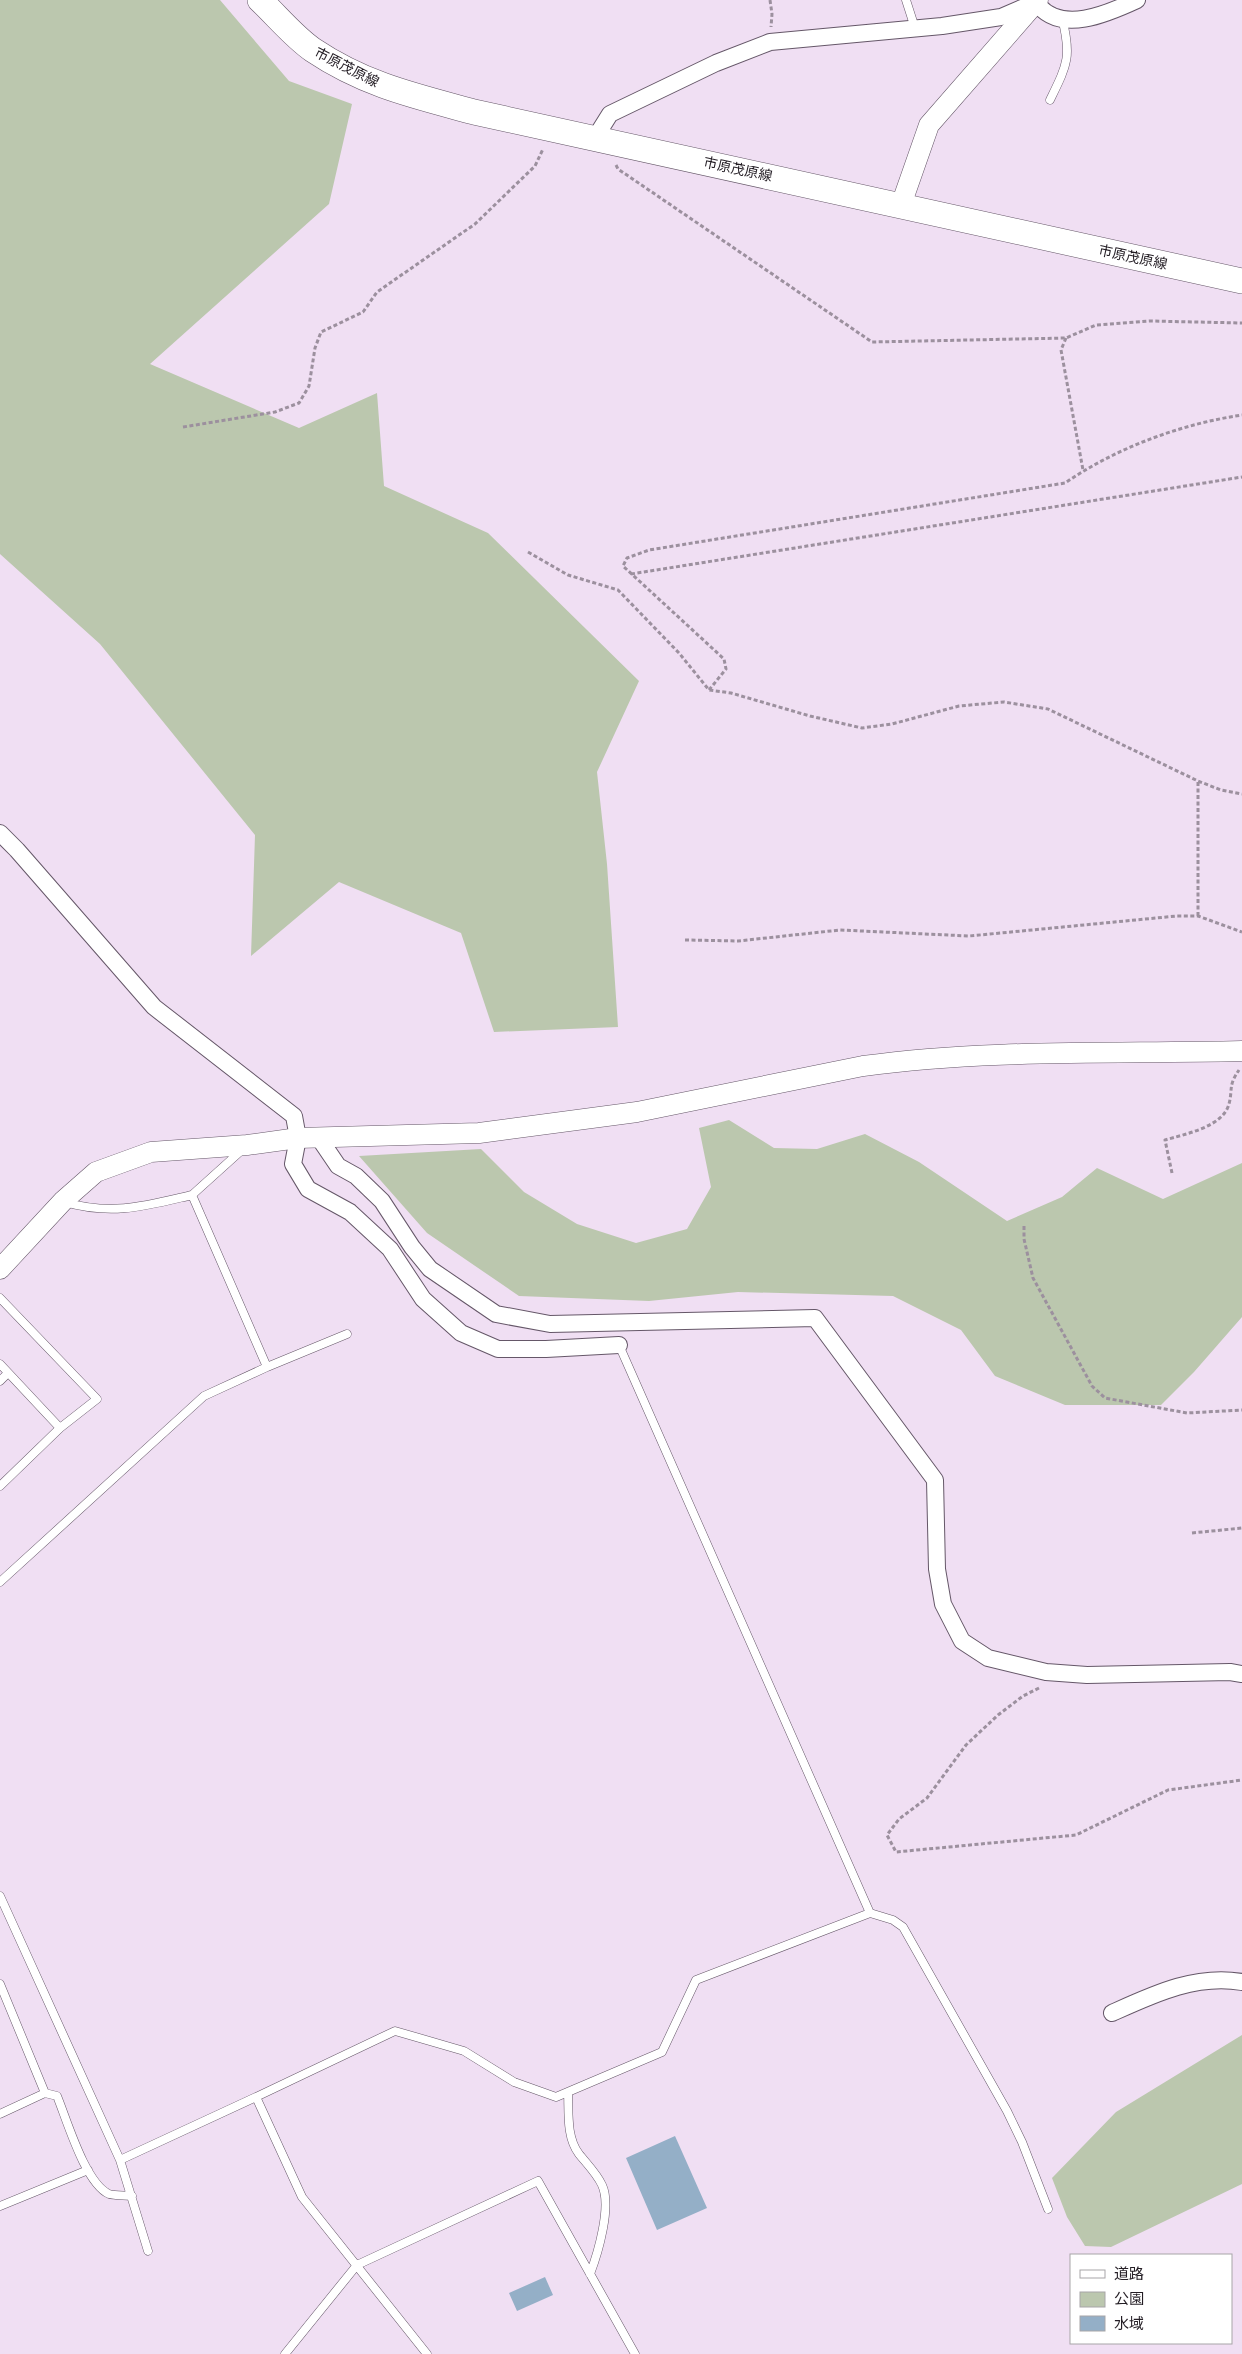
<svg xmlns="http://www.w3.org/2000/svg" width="1242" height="2354" font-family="Roboto,'Noto Sans JP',sans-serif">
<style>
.green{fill:#bbc7ae}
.water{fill:#94afc7}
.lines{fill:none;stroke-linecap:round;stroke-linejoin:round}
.service-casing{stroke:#655768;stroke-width:9}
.minor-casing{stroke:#655768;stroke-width:18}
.tertiary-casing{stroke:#655768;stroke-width:21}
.primary-casing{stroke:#655768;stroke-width:26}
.path{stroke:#9c909e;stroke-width:3;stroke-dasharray:4 2.5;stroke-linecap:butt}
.service{stroke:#fff;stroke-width:8}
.minor{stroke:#fff;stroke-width:16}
.tertiary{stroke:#fff;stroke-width:20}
.primary{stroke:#fff;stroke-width:25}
.labels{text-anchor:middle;stroke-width:5;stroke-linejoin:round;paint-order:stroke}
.street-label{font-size:14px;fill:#241e25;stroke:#fff}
</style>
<rect width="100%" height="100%" fill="#f0dff3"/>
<path class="green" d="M0,0H220L289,81L352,104L329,204L150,364L299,428L377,393L384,486L488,533L639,681L597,772L607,864L618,1027L494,1032L461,933L339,882L251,956L255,835L100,644L0,554Z
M729,1120L774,1148L817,1149L865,1134L919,1162L1007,1221L1062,1197L1097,1168L1163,1199L1242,1163V1317L1194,1372L1161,1405H1065L995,1376L961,1330L893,1296L738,1292L649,1301L519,1296L427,1233L359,1156L481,1149L524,1192L577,1224L636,1243L687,1229L711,1187L699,1128Z
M1242,2035V2184L1111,2247L1085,2246L1067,2217L1052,2178L1116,2112Z"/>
<path class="water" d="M675,2136L707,2208L657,2230L626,2158Z
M545,2277L553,2295L517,2311L509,2293Z"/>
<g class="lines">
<defs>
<path id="service" d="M906,0L915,28
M1050,100C1067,65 1072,57 1062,18
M243,1149L192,1195L267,1367
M64,1202C113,1216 145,1206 192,1195
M0,1298L97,1399L60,1428L0,1364
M0,1381L8,1373
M0,1486L60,1428
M0,1582L204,1396L267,1367L347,1334
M0,1896L120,2160L256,2097L302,2197L427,2354
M870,1913L893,1920L903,1927L1007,2111L1022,2142L1048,2209
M0,1984L45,2093L0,2114
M568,2092C569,2112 566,2137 579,2154C587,2164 597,2174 602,2185C612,2206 598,2253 590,2274
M45,2093L57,2096C67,2120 85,2183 109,2194C115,2196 126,2195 132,2196
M256,2097L395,2031L464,2051L514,2082L556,2097L662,2052L696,1980L870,1913L619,1345
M120,2160L148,2251
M0,2206L88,2170
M285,2354L357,2265L538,2181L635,2354"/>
<path id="minor" d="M595,138L610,114L716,63L770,42L942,26L1001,17L1036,2C1059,36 1109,13 1137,0
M0,833L17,850L154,1007L294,1116L298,1138L293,1164L308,1189L350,1212L390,1249L423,1299L461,1333L498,1349H546L619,1345
M319,1138L338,1166L356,1176L382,1201L412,1247L430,1269L496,1314L550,1324L815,1318L935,1480L937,1569L943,1604L962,1641L988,1658L1046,1672L1087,1675L1230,1672L1242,1674
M1112,2013C1154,1994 1196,1974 1242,1982"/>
<path id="tertiary" d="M901,205L929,125L1038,0
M0,1269L63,1201L96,1172L151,1152L247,1145L298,1138L479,1133L637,1112L863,1066C988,1049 1115,1054 1242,1051"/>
<path id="primary" d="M260,0C277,16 294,37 313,50C365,85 415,96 474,112L1242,281"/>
</defs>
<use href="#service" class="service-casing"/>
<use href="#minor" class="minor-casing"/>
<use href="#tertiary" class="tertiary-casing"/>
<use href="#primary" class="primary-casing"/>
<path class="path" d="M770,0L772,14L771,27
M616,165L618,169L872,342L1066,338L1096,325L1150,321L1242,323
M1066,338L1061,350L1083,470
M183,427L275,412L299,403L309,386L315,348L321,332L363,312L377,292L475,224L535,166L543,149
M528,552L568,575L618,590L679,653L709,690L731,693L810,716L862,728L892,724L959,706L1004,702L1048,709L1198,781L1221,790L1242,794
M631,574L1242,477
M709,690L726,669L724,659L623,566L627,558L649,550L1065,483C1116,448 1181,424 1242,415
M1198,916V781
M685,940L738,941L840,930L969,936L1177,916H1198L1242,932
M1172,1173L1165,1140C1185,1134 1223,1127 1229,1104C1233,1088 1228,1086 1239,1070
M1024,1226V1239L1033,1278L1092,1386L1105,1398L1187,1413L1242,1410
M1192,1533L1242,1528
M1039,1688L1023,1696L998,1715L966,1745L927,1798L899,1819L887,1835L896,1852L1076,1835L1168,1790L1242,1780"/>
<use href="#service" class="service"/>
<use href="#minor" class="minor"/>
<use href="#tertiary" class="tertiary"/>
<use href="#primary" class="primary"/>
</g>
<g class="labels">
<g class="street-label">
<text transform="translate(347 67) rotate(27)" y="5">市原茂原線</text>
<text transform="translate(738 169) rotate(12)" y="5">市原茂原線</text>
<text transform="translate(1133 257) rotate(12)" y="5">市原茂原線</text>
</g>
</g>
<rect x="1070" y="2254" width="162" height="90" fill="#ffffff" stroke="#a7a5a8"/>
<rect x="1080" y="2270" width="25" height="8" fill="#ffffff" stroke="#a7a5a8"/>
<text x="1114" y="2279" font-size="15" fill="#241e25">道路</text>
<rect x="1080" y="2292" width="25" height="15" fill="#bbc7ae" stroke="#a7a5a8"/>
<text x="1114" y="2304" font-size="15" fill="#241e25">公園</text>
<rect x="1080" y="2316" width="25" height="15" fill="#94afc7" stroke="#a7a5a8"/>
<text x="1114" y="2329" font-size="15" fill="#241e25">水域</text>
</svg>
